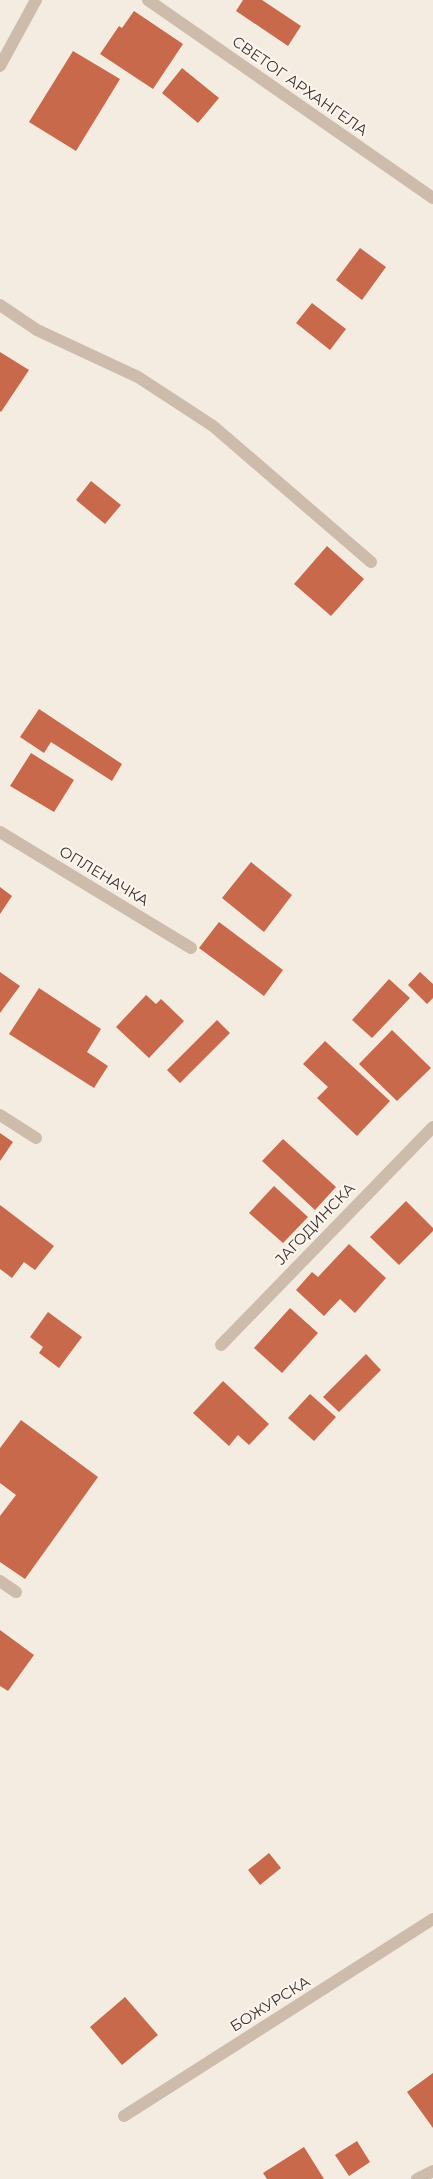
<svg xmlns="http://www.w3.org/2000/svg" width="433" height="2179" font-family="Montserrat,sans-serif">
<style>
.building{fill:#c8694b}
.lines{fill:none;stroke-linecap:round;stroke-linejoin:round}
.minor{stroke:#cdbbac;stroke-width:12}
.labels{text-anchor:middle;stroke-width:4.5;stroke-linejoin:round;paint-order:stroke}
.street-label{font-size:15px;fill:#3b302b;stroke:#fbf5ee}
</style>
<rect width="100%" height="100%" fill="#f4ebe1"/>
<path class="building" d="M243,0H262L301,26L288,46L236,11Z
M134,11L183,44L153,89L100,54L119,26L122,28Z
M73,51L120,79L76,151L29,122Z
M182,68L219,98L198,123L162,93Z
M360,248L386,267L362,300L336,280Z
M312,303L346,329L330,350L296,323Z
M0,352L29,370L1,412L0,411Z
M91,481L121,505L105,524L76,500Z
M327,546L364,579L331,616L294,584Z
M39,709L122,764L112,781L51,742L44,753L20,737Z
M31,753L74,780L54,812L10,786Z
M251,862L292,895L264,932L222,898Z
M0,887L12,896L0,914Z
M219,922L283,970L264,996L199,948Z
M0,972L20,986L0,1013Z
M420,972L433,984V998L427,1004L408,985Z
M389,979L410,998L372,1038L352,1020Z
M39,988L101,1029L87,1052L108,1066L94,1088L9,1034Z
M146,995L156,1004L161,999L184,1021L149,1058L116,1027Z
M217,1020L230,1033L180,1083L167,1070Z
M392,1030L431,1068L397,1101L359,1064Z
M325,1041L390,1101L357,1136L317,1098L328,1087L303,1064Z
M0,1133L13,1142L0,1161Z
M283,1139L336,1187L315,1210L262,1161Z
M274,1186L308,1217L283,1243L249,1213Z
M406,1201L433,1228V1231L399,1265L370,1237Z
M0,1205L54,1246L35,1270L24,1262L12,1278L0,1269Z
M349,1244L386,1278L355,1313L340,1299L324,1316L296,1290L312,1272L318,1277Z
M290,1308L318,1333L282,1373L254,1348Z
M48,1312L82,1337L59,1368L39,1353L43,1347L30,1337Z
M366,1354L381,1370L339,1412L323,1397Z
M223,1381L269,1424L249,1445L238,1435L229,1446L193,1413Z
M310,1394L336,1417L314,1441L288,1418Z
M21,1420L98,1477L25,1579L0,1562V1516L16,1495L0,1483V1448Z
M0,1630L34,1655L8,1691L0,1686Z
M269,1853L281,1868L260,1885L248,1870Z
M125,1997L158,2035L122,2065L90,2027Z
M433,2073V2128L407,2092Z
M357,2141L370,2162L349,2176L335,2155Z
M304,2147L324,2179H267L263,2173Z"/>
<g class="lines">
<path class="minor" d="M148,0L433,198
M0,66L36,0
M0,305L37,330L138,377L213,426L371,562
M0,832L191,948
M0,1115L36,1138
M221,1345L433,1127
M0,1581L16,1592
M124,2116L433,1919
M417,2179L433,2171"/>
</g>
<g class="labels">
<g class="street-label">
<text transform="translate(300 86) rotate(35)" y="5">СВЕТОГ АРХАНГЕЛА</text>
<text transform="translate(104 876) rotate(31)" y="5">ОПЛЕНАЧКА</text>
<text transform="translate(315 1224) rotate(-46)" y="5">ЈАГОДИНСКА</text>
<text transform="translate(270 2004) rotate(-32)" y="5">БОЖУРСКА</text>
</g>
</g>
</svg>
